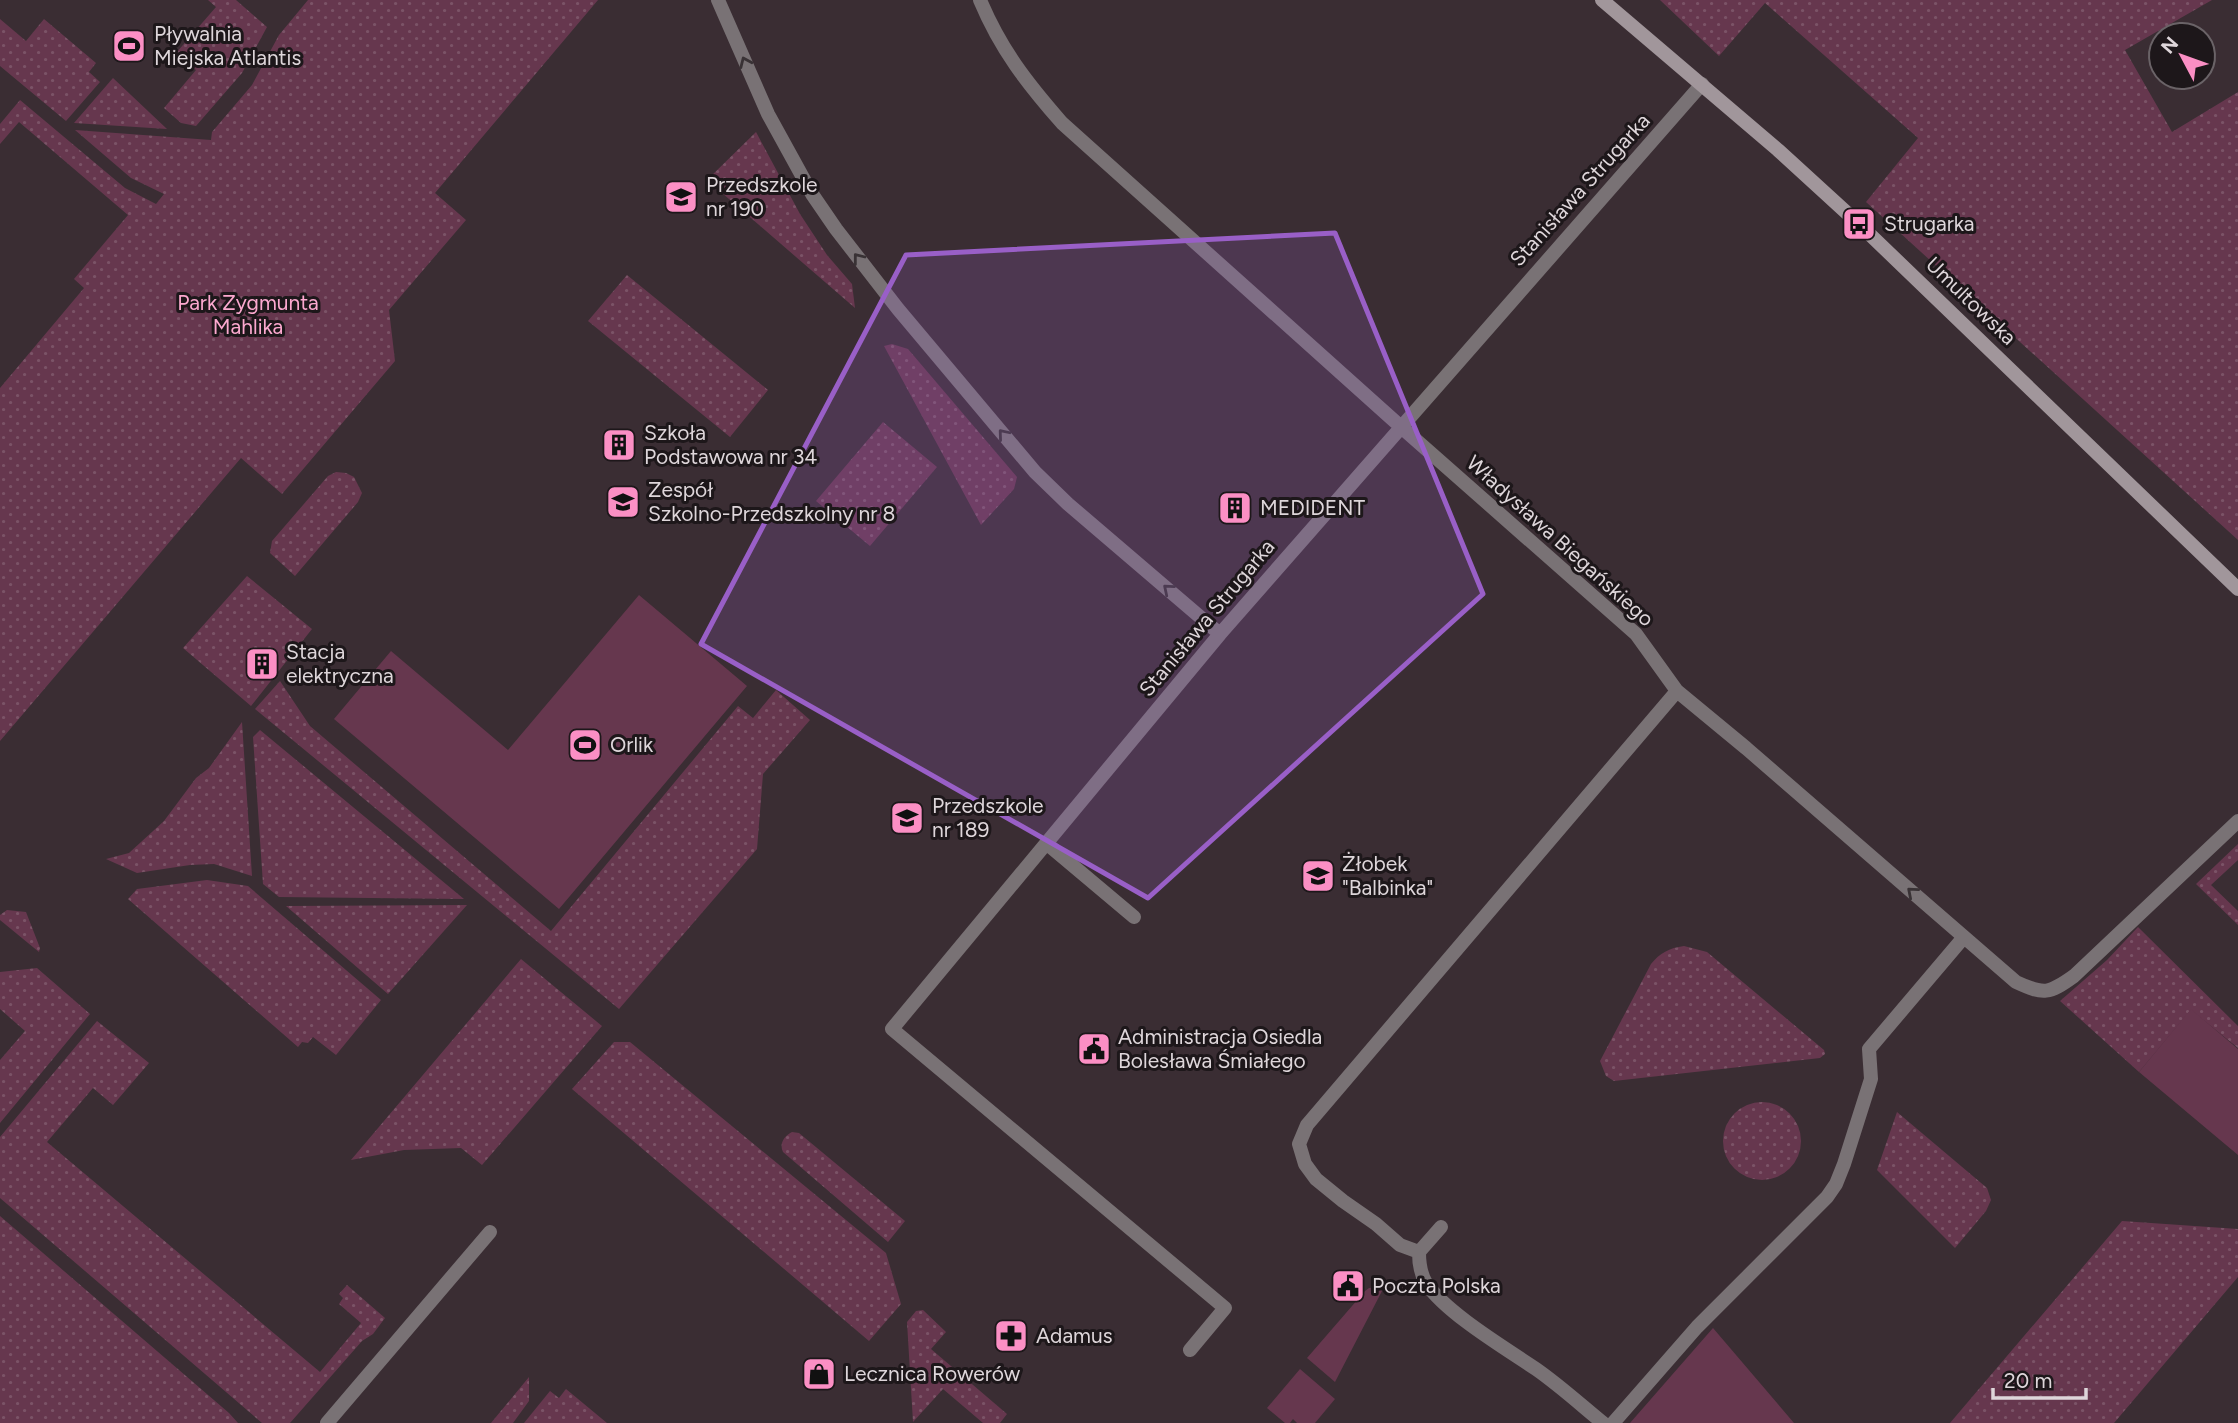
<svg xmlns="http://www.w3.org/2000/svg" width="2238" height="1423" font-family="Figtree,sans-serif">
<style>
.grass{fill:url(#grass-dots)}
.garden{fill:#66374e}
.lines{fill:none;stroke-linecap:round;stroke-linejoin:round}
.street{stroke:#797275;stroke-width:14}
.secondary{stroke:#a1969b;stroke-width:14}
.oneway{stroke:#393235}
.marked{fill:#995fc7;fill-opacity:0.2;stroke:#995fc7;stroke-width:5;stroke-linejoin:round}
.labels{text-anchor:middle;stroke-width:6;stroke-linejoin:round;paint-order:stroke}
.poi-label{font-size:21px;fill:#ded6da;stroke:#1d171a;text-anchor:start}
.street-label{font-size:21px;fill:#ded6da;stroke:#1d171a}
.park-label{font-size:21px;fill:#fca8cf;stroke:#1d171a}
</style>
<defs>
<pattern id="grass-dots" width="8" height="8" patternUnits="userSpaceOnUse" patternTransform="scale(1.75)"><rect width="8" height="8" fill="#66374e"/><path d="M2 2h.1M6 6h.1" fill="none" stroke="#7b5367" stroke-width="1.8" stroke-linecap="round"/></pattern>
</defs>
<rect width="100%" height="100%" fill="#3a2d33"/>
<path class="grass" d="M208,0H236L267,27L242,73L196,126L181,123L164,108L196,70L176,53L216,7Z
M308,0H598L435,193L466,220L389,310L395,361L282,494L241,458L0,741V388L84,288L74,279L128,215L19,122L0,144V124L20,100L125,188L156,204L164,194L131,178L75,130L211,140L212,132L252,85L279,35Z
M1660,0H2212L2125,50L2172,132L2238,92V540L1866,202L1918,138L1765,3L1719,56Z
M0,19L26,41L44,19L96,63L89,72L100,82L66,121L0,66Z
M113,78L167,129L74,123Z
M756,132L800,214L827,255L852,284L855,308L707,180Z
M627,275L768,390L730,437L588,321Z
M892,344L908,349L1017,477L1014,489L981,525L884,346Z
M883,422L937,467L870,546L816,501Z
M336,472L346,473L354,477L362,493L358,502L295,576L270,553L272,541L328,476Z
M247,576L312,629L251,706L183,648Z
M280,681L310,726L551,931L738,706L753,718L776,690L810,720L763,774L757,849L619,1009L255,709Z
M242,722L252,876L214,864L190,865L137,873L106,859L129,853L164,821L196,778L209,768Z
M260,730L464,899L279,897L263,884L253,737Z
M2238,844V860L2211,885L2238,911V925L2196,884Z
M207,880L248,886L381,1000L336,1055L313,1037L308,1043L302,1042L298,1047L128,899L137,889Z
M467,905L388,994L286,906Z
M7,910L26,912L40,948L39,952L0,920V915Z
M2138,927L2238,1026V1048L2191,1010L2139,1072L2060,1001L2107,960Z
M1684,946L1707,952L1824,1050L1825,1054L1820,1058L1614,1081L1606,1076L1600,1061L1651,964C1660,953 1669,948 1684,946Z
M521,959L602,1026L482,1165L461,1148L404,1150L351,1160Z
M37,968L90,1014L0,1123V1060L25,1031L0,1009V972Z
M97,1021L149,1063L113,1105L93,1088L47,1142L320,1372L361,1323L339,1304L343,1298L339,1294L347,1285L385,1318L373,1334L362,1341L290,1423H262L0,1198V1137Z
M614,1042H630L886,1253L901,1304L869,1341L572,1089Z
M1723 1141a39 39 0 1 1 78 0a39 39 0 1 1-78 0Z
M1897,1112L1987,1188L1991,1200L1986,1211L1955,1248L1877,1170Z
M792,1132L799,1133L905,1221L888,1242L783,1152C779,1144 784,1136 792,1132Z
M0,1216L229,1413L238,1423H0Z
M2122,1221L2238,1229V1277L2114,1423H1950Z
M923,1310L946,1332L931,1349L1007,1414L1000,1423H983L943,1389L913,1422L907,1322L916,1311Z
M529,1377V1401L513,1423H491Z
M566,1389L607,1423H524L550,1391L559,1398Z"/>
<path class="garden" d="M639,595L747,686L559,909L334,719L391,651L508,750Z
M2191,1009L2238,1049V1155L2139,1072Z
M1376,1287L1382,1291L1335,1382L1307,1358L1365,1291L1369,1288Z
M1713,1328L1794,1423H1630Z
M1300,1369L1335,1399L1315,1423H1297L1293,1419L1290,1423H1285L1267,1408Z"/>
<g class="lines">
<path class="street" d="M718,0L768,114L812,194L836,229L898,309L1035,472L1068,504L1220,634
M980,0C1001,50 1027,83 1062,123L1400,426L1636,634L1677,691L1746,748L2016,982C2044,995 2049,994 2074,976L2238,821
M1046,843L1134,917
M1441,1227L1419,1252C1419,1263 1420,1273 1426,1283C1446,1313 1505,1348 1536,1369C1559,1385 1581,1405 1603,1423
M1419,1252L1400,1245L1376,1224L1343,1201L1316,1179L1305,1164L1299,1144L1307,1125L1677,691
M1190,1350L1225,1308L892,1029L1220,634L1702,84
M327,1423L490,1232
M1613,1423L1697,1327L1827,1197L1836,1184L1844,1164L1871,1079L1869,1049L1964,937"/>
<path class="secondary" d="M1602,0L1778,150L1859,224L2238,589"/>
</g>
<defs><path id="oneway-chevron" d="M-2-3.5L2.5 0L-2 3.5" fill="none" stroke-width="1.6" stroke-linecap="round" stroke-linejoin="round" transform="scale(1.75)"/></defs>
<g class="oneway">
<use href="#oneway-chevron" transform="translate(745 62) rotate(-114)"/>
<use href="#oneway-chevron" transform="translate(858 258) rotate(-128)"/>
<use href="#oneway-chevron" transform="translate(1003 434) rotate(-130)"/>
<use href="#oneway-chevron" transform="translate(1168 589) rotate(-140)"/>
<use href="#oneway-chevron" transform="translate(1912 892) rotate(-139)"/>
</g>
<path class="marked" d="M1335,233L1483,594L1148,898L701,644L906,255Z"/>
<defs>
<symbol id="stadium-square" viewBox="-11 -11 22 22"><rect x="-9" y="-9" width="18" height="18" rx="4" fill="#fb8fc4" stroke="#1d171a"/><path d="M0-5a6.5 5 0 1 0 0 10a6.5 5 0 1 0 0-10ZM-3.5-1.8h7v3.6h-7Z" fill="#111"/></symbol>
<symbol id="school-square" viewBox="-11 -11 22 22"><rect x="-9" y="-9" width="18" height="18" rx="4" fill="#fb8fc4" stroke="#1d171a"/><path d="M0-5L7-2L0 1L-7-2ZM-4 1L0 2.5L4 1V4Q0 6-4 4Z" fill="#111"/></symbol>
<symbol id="bus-square" viewBox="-11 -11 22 22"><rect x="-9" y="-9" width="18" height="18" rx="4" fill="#fb8fc4" stroke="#1d171a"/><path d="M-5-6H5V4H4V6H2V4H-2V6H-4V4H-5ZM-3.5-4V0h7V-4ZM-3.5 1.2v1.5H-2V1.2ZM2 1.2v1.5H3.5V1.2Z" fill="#111"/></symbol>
<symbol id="building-square" viewBox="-11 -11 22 22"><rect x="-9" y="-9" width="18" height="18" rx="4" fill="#fb8fc4" stroke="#1d171a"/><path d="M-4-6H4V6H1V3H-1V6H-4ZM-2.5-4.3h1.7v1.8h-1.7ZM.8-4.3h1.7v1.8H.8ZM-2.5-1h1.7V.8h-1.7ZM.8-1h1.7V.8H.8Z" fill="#111"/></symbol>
<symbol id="civic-square" viewBox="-11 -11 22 22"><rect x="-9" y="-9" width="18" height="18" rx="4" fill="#fb8fc4" stroke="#1d171a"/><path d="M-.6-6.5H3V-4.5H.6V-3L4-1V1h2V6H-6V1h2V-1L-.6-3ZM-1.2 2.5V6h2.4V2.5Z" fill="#111"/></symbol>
<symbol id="pharmacy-square" viewBox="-11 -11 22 22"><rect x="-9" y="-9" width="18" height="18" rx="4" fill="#fb8fc4" stroke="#1d171a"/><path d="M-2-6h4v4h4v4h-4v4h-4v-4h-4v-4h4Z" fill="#111"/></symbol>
<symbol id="shop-square" viewBox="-11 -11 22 22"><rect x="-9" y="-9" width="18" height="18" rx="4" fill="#fb8fc4" stroke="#1d171a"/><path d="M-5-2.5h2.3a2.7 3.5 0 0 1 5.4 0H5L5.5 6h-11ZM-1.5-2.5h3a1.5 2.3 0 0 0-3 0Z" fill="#111"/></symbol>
</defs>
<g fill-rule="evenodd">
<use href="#stadium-square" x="110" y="27" width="38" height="38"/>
<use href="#school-square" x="662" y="178" width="38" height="38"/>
<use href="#bus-square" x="1840" y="205" width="38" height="38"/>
<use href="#building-square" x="600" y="426" width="38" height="38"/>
<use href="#school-square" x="604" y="483" width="38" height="38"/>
<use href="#building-square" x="1216" y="489" width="38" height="38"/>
<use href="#building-square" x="243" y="645" width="38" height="38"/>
<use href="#stadium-square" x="566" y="726" width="38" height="38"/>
<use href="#school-square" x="888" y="799" width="38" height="38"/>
<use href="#school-square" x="1299" y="857" width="38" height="38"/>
<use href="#civic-square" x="1075" y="1030" width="38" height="38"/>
<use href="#civic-square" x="1329" y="1267" width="38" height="38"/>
<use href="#pharmacy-square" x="992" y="1317" width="38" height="38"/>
<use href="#shop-square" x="800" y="1355" width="38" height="38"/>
</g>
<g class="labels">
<g class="poi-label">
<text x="154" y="41">Pływalnia<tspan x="154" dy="24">Miejska Atlantis</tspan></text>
<text x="706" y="192">Przedszkole<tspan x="706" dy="24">nr 190</tspan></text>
<text x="1884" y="231">Strugarka</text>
<text x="644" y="440">Szkoła<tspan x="644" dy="24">Podstawowa nr 34</tspan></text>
<text x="648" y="497">Zespół<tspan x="648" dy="24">Szkolno-Przedszkolny nr 8</tspan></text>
<text x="1260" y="515">MEDIDENT</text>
<text x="286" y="659">Stacja<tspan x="286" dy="24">elektryczna</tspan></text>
<text x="610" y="752">Orlik</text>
<text x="932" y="813">Przedszkole<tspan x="932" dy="24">nr 189</tspan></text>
<text x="1342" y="871">Żłobek<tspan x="1342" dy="24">"Balbinka"</tspan></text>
<text x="1118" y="1044">Administracja Osiedla<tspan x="1118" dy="24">Bolesława Śmiałego</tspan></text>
<text x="1372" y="1293">Poczta Polska</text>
<text x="1036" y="1343">Adamus</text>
<text x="844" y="1381">Lecznica Rowerów</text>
</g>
<g class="street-label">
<text transform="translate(1580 190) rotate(-48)" y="7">Stanisława Strugarka</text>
<text transform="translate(1971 301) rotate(44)" y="7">Umultowska</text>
<text transform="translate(1560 541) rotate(42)" y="7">Władysława Biegańskiego</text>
<text transform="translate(1207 618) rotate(-50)" y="7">Stanisława Strugarka</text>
</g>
<g class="park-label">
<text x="248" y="310">Park Zygmunta<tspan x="248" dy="24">Mahlika</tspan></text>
</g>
</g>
<g transform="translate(2182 56) rotate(311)"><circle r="33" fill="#1d171a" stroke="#6a6367" stroke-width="2"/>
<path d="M0-5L12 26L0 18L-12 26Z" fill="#fb8fc4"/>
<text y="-10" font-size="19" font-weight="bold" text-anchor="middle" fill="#ded6da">N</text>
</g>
<path d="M1993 1388v10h93v-10" fill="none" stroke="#ded6da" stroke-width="3.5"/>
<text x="2004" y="1388" font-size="21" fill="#ded6da" stroke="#1d171a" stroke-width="5" paint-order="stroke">20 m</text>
</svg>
